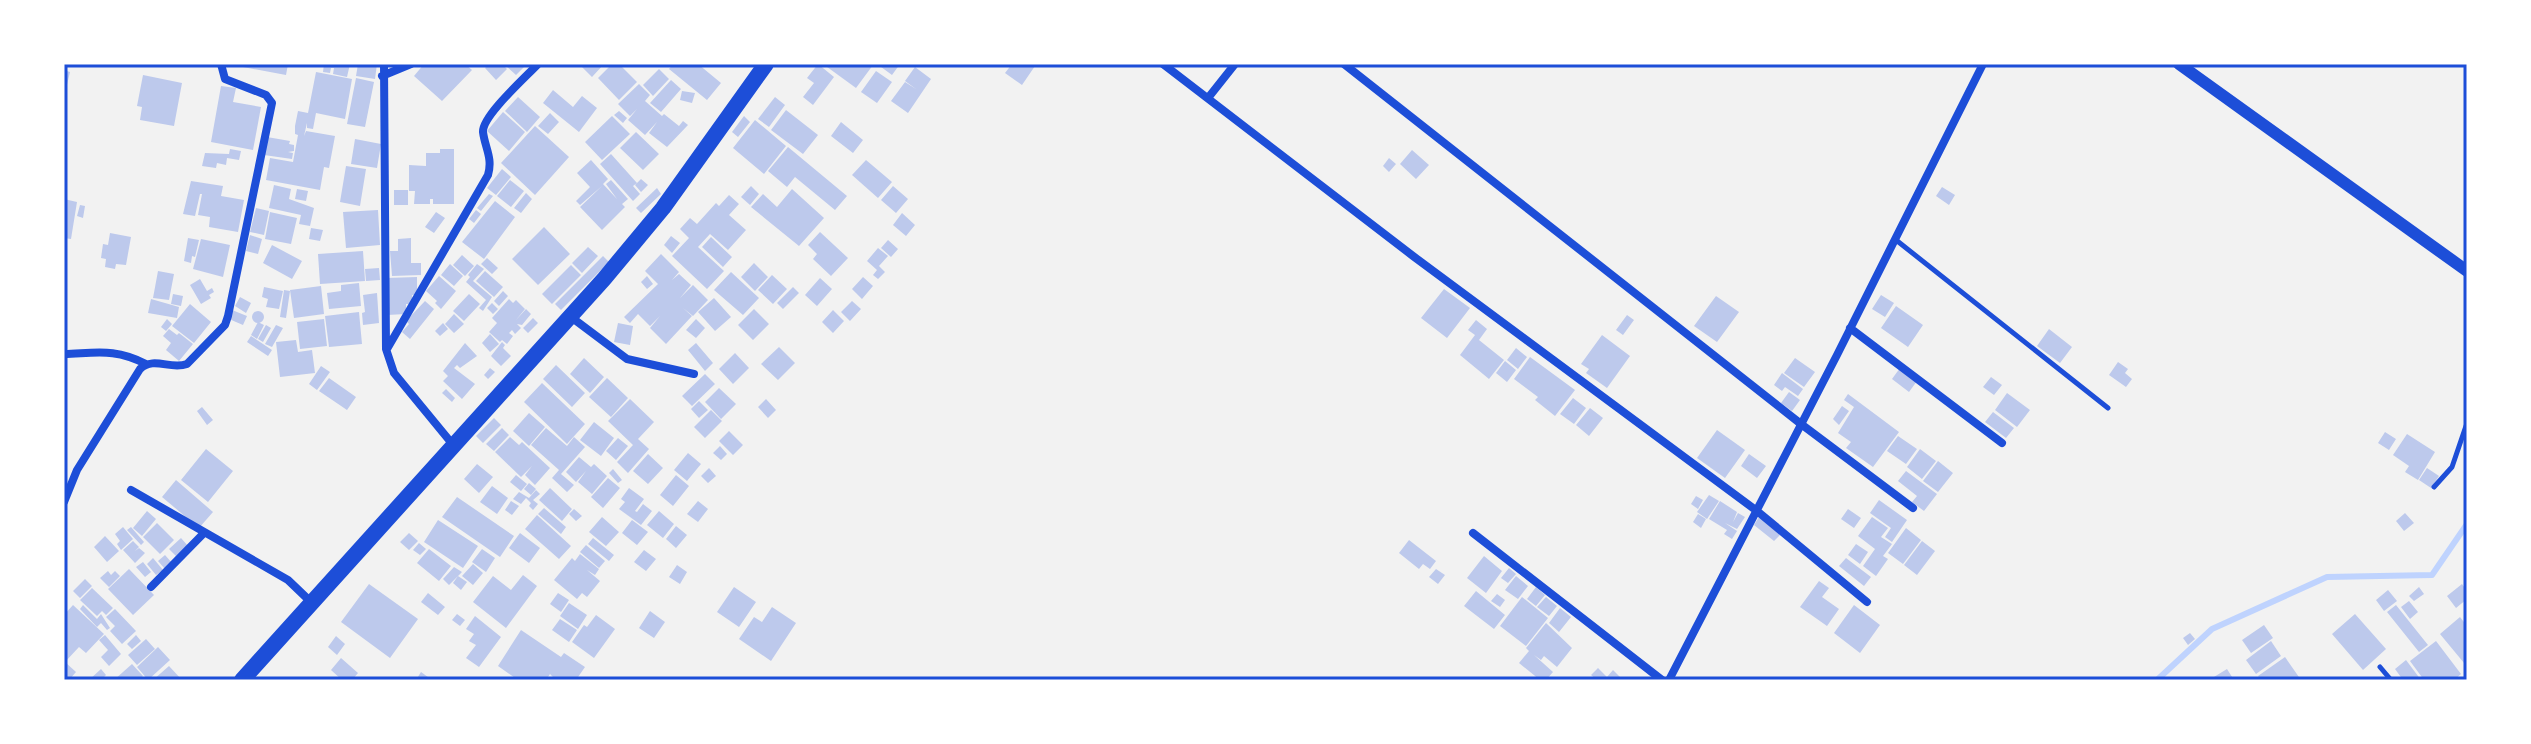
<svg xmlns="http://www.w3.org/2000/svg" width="2531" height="744" font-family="'Titillium Web',sans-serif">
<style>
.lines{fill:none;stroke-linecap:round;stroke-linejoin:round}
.stream{stroke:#bfd3fe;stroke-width:6}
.building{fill:#bdc9ec}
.service{stroke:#1d4ed8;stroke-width:5}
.minor{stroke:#1d4ed8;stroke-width:8}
.tertiary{stroke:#1d4ed8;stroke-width:12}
.trunk{stroke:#1d4ed8;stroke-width:16}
.neatline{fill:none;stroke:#1d4ed8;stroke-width:3}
</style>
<rect width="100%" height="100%" fill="#f2f2f2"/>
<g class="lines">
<path class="stream" d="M2157,680L2212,629L2327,577L2432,575L2467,524"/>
</g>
<path class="building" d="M243,64H288L286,75L243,67Z
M324,64H350L347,77L333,74L334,68H331L330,73L323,72Z
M358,64H377L375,79L356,76Z
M424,64H465L472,70L442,101L414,76Z
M489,64H502L507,69L496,80L485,68Z
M504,64H527L516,75Z
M579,64H604L592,77Z
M612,64H619L637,82L619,100L598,78Z
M673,64H698L721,83L707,100L669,69Z
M818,64L834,77L813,105L803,97L814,83L807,78Z
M823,64H872L873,65L856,88Z
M877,64H900L892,75Z
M1012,64H1032L1035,66L1022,85L1005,73Z
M915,67L931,79L908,113L891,101L905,82L916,89L905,81Z
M659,69L669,79L653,96L643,85Z
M64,70L70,72L65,93H64Z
M876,71L892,82L877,103L861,92Z
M316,72L352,79L345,119L316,113L313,129L307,128V123L304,136L306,131L335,136L329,168L324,167L320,190L266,180L270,158L293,162L298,135L295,134V126L298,111L308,113Z
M143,75L182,83L174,126L140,120L142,107L137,106Z
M356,78L374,82L365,127L347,124Z
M671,80L681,89L661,112L650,103Z
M639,84L650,95L645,101L662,116L664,114L679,126L683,121L688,125L667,147L649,133L657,122L645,135L628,120L637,109L630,116L618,104Z
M221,86L236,88L233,102L261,107L253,150L211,142Z
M553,90L573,107L582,96L597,108L579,132L543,103Z
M682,91L695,93L692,103L680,100Z
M518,97L540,117L527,132L505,111Z
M775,97L785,105L769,127L758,119Z
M786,110L818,135L803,154L771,130Z
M619,111L627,118L623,123L614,115Z
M503,112L525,132L509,151L487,131Z
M550,113L559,122L548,134L538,126Z
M612,116L630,134L602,160L585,142Z
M744,116L750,122L738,137L732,132Z
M755,120L786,146L764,174L733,148Z
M841,122L863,140L853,153L831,136Z
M535,126L569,157L535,195L501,163Z
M636,132L659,154L643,170L620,148Z
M267,137L290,141L289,144L294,145V151L288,152L293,153L292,159L264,155Z
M355,139L381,144L377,168L351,164Z
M788,147L847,196L835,210L795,177L787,187L768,171Z
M230,149L241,151L239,160L227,158L226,165L217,163L216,168L202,166L205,153L229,154Z
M440,149H454V204H433V199H430V204H414L415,191H409V165L426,166V153H440Z
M1412,150L1429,165L1416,179L1400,164Z
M611,154L637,183L633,186L640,194L633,201L600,164Z
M1389,158L1396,164L1389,172L1383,166Z
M591,160L608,179L603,184L617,199L606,184L611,180L628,199L622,204L625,207L602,230L580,207L602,186L580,205L576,201L590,187L577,173Z
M866,160L892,182L878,198L852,175Z
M346,166L366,169L360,206L340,202Z
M502,169L511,177L496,195L487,188Z
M641,179L648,185L641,192L635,185Z
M510,180L524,191L511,207L497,196Z
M191,181L223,186L221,196L244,200L238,232L209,227L210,217L198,215L202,194H200L195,216L183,214Z
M274,185L291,189L289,199L314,208L310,226L299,224L301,215L269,208Z
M751,186L759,194L750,205L741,197Z
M893,186L908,199L896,213L881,200Z
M1942,187L1955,195L1949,205L1936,196Z
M657,188L661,194L641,213L636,208Z
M297,189L308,191L306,201L295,199Z
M792,189L824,218L799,246L751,207L763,194L777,207Z
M394,190H408V205H394Z
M526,193L532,199L521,213L514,208Z
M489,194L493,196L481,211L477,208Z
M729,195L739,204L729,215L746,230L728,250L710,234L698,247L724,271L707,289L672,256L689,238L680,229L690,218L697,224L716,203L719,206Z
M64,199L77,202L71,239L64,238Z
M495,201L515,217L484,259L462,242Z
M80,205L85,206L83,218L77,216Z
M256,208L269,211L264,235L250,232Z
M378,210L380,245L346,248L343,212Z
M476,210L481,214L474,223L469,219Z
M270,212L297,218L291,244L265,239Z
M436,212L445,218L434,233L425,227Z
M902,213L915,225L906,236L893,225Z
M544,227L570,254L538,285L512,259Z
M311,228L323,230L320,241L309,239Z
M820,232L848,258L831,276L813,259L817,254L808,245Z
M110,233L131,237L126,265L116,264L115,269L105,267L106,259L101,258L103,244L108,245Z
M250,235L262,239L258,254L246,251Z
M671,236L680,243L672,253L664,245Z
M711,237L732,257L723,267L702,247Z
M188,238L199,240L195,257L192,256L191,263L184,261Z
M411,238V263H421V275L392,276L390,251H398V239Z
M201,239L230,245L223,277L193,269Z
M888,240L898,249L891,257L881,248Z
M272,245L302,261L292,279L263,263Z
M588,247L598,256L582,273L572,263Z
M878,248L888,256L879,266L885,272L878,279L873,275L877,270L867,261Z
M363,251L365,281L320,284L318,254Z
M661,254L679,272L672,280L679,274L691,285L680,298L693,285L708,300L693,316L683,308L692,316L666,344L650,328L660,316L650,326L638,314L630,323L624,317L658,284L645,271Z
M462,255L474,266L465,276L453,265Z
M603,256L609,262L561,310L555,304Z
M487,258L498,268L492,274L481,264Z
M754,263L768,277L755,291L741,277Z
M450,264L463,276L454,286L441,275Z
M477,264L484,269L473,281L492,297L483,311L479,308L486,300L466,282L470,277L468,275Z
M571,265L581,275L552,304L542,294Z
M379,268L380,280L366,281L365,269Z
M158,271L174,274L169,300L153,298Z
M485,271L503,287L494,297L476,281Z
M731,272L759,298L743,315L714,290Z
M772,275L787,289L773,304L758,290Z
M439,276L456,291L441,309L435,303L437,301L426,291Z
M647,276L653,284L647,289L641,282Z
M417,277V295H412V304H406V314L387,315L386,278Z
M863,277L873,286L862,299L852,289Z
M820,278L832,289L817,306L805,295Z
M200,279L207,291L212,288L214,292L209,295L211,298L201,304L190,285Z
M359,283L361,306L329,309L327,293L341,291V285Z
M321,286L324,314L294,318L290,290Z
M264,287L283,291L279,309L266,307L268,299L262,297Z
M793,287L799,293L783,309L777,303Z
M1444,289L1470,308L1447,338L1421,318Z
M284,290L290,291L286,318L280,317Z
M503,291L508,296L499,306L494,301Z
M377,293L379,323L363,325L362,313L365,312L363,295Z
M173,294L183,296L181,306L171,304Z
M469,294L480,304L464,321L453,311Z
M1881,295L1894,303L1885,317L1872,309Z
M1716,296L1739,312L1717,342L1694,326Z
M240,297L251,303L246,313L235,306Z
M714,298L731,317L715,331L698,312Z
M151,299L179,307L177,318L148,313Z
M509,299L513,303L516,300L525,309L516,320L526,309L531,314L522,325L517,324L521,328L515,334L512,330L509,333L513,336L507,344L502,340L500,342L489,332L497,323L492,318Z
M425,301L434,309L410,339L402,332L409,324L406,321Z
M852,301L861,309L850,321L841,312Z
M492,303L498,309L493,314L487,308Z
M190,304L211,322L194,343L172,326Z
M1896,306L1923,325L1908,347L1881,328Z
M754,309L769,324L753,340L738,325Z
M232,310L247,316L243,325L229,319Z
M833,310L844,321L833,333L822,322Z
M252 317a6 6 0 1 1 12 0a6 6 0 1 1-12 0Z
M359,312L362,344L329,347L325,316Z
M454,314L464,324L454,333L445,324Z
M1627,315L1634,320L1623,335L1616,330Z
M533,318L538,323L528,333L523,328Z
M167,319L172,324L166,331L161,327Z
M324,319L327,346L300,349L297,322Z
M696,319L705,328L696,338L686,330Z
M1476,320L1487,329L1479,340L1504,360L1489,379L1460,355L1475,335L1468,330Z
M258,322L264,325L257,339L251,335Z
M443,323L448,329L440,336L435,331Z
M618,323L633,326L630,345L614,342Z
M266,325L271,328L263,342L258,339Z
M276,325L283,328L272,347L265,344Z
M169,329L177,335L179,333L193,344L179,361L166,350L171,343L163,336Z
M2049,329L2072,347L2060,363L2037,346Z
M490,334L499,344L490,352L482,343Z
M1602,335L1630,356L1607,388L1586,373L1589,369L1581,364Z
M251,336L272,350L268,356L247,342Z
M296,340L298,352L312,350L315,373L280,377L276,342Z
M502,342L505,345L503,348L511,356L501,366L491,356Z
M465,343L477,356L460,368L457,365L454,368L475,384L462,399L443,381L448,376L443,371Z
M696,343L713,363L705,371L688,350Z
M779,347L795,363L778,380L761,364Z
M1516,348L1527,357L1518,369L1507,360Z
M735,353L749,368L733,384L719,369Z
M1530,357L1575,390L1555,416L1535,400L1538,397L1514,379Z
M584,358L604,377L590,393L570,374Z
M1795,358L1815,372L1804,387L1784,373Z
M1505,361L1516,370L1507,382L1496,373Z
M2118,362L2128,369L2125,373L2132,379L2126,387L2109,375Z
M556,365L585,393L572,407L543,379Z
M321,366L330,372L317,390L309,384Z
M490,368L495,372L488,379L484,375Z
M1900,368L1917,381L1909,392L1892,379Z
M1782,373L1803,389L1798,396L1785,387L1782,391L1774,385Z
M705,374L715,384L692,406L682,396Z
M1991,377L2002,385L1994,395L1983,387Z
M329,378L356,397L347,410L319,391Z
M607,378L628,398L611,417L589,397Z
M542,383L585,424L567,444L524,402Z
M719,388L736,404L721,419L705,402Z
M446,389L455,398L452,402L442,393Z
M1789,392L1800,400L1792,411L1781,403Z
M2007,393L2030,410L2017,427L1995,410Z
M1848,394L1899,432L1873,467L1846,448L1851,442L1838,433L1854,407L1844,400Z
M1573,398L1586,408L1574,424L1560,414Z
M630,399L654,422L638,439L649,449L628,473L617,462L633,445L608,421Z
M766,399L776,410L768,418L758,407Z
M699,401L708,410L699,418L691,409Z
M1842,406L1849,411L1839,425L1833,419Z
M202,407L213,420L207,425L197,411Z
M1590,408L1603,418L1589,436L1576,425Z
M711,410L722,421L705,438L694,427Z
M1993,412L2014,428L2006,438L1985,422Z
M529,413L545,427L529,446L513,431Z
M494,418L501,425L483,443L476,436Z
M594,422L614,438L601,456L580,440Z
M502,428L509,435L494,451L486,444Z
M546,428L567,446L574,437L585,447L561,474L574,485L567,492L552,478L559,470L531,445Z
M1717,430L1745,450L1725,478L1697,458Z
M729,431L743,445L733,455L719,441Z
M2385,432L2396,439L2389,450L2378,443Z
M2407,434L2435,452L2418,480L2405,472L2409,466L2393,455Z
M1898,436L1917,449L1906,464L1887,451Z
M510,437L519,445L522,442L550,468L535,485L525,475L532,466L521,477L495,452Z
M618,438L628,446L616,460L606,451Z
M720,446L727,454L721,460L713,453Z
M206,449L233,471L208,502L181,480Z
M1920,449L1936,461L1922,479L1907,467Z
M688,453L701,464L687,481L674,470Z
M648,454L663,468L648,484L633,471Z
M1749,454L1766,466L1757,478L1741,466Z
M579,457L591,467L594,464L607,476L592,494L578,482L586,471L576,482L566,472Z
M1938,461L1953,473L1938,492L1923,481Z
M477,464L493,477L479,493L464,479Z
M709,468L716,476L708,483L701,476Z
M2427,468L2439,476L2431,488L2419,480Z
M613,469L622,480L618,483L609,473Z
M1906,471L1937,494L1924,511L1912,502L1917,496L1898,481Z
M516,475L527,484L521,491L510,482Z
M676,475L689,486L673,506L660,495Z
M608,478L620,488L603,508L591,497Z
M176,480L213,512L199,528L162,497Z
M529,483L536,489L531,495L524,489Z
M492,486L508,498L497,514L480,502Z
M550,488L572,509L562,521L539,500Z
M629,488L644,499L635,511L637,512L643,504L652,511L641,525L619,509L625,502L621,499Z
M536,490L540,494L533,500L538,504L533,510L529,506L531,503L526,498L521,504L513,499L519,492L529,498Z
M1709,495L1719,501L1707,519L1697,512Z
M1696,496L1703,500L1698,509L1691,504Z
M457,497L514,536L500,557L442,517Z
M1879,500L1907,520L1892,542L1885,537L1891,528L1870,513Z
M511,501L519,506L512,515L505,510Z
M698,501L708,509L698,522L687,514Z
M1720,501L1737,512L1733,522L1738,513L1745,517L1737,529L1725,523L1737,531L1732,539L1724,534L1727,530L1709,519Z
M544,508L566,527L561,534L538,514Z
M574,509L582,516L576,521L569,514Z
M1848,509L1861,518L1854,528L1841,519Z
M147,511L156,519L142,536L133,528Z
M659,511L674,524L663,538L647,525Z
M2405,513L2414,523L2404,531L2396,521Z
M1698,514L1706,519L1701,528L1693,522Z
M537,515L571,546L559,559L525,529Z
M602,517L619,532L606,546L589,532Z
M1759,517L1780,535L1774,541L1754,525Z
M1872,517L1888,528L1881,537L1892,544L1883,556L1888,559L1876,576L1863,566L1875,549L1858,536Z
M438,520L478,546L463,568L424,542Z
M632,520L648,532L637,545L622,533Z
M157,523L174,540L160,554L143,537Z
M676,526L687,535L676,548L666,539Z
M123,527L133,539L121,550L117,544L120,541L115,534Z
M131,527L144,542L141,545L127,530Z
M1906,528L1921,540L1903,564L1888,553Z
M409,533L418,541L409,550L400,542Z
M520,533L540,548L529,563L509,548Z
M105,536L119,551L107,562L94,547Z
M181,538L188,546L176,556L169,549Z
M593,538L614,555L609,561L588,544Z
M1409,540L1436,561L1430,569L1423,564L1419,569L1399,553Z
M133,541L139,547L135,551L139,548L145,553L135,563L123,550Z
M1922,541L1935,551L1917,575L1904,565Z
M419,543L426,549L420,555L413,550Z
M1856,544L1868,552L1860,564L1848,555Z
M586,545L605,561L599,568L580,552Z
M429,549L451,566L439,581L417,563Z
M482,549L495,558L486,572L472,562Z
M644,550L656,559L646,571L634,562Z
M580,554L599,569L595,575L587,570L600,581L587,597L582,593L577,599L554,580L572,558L575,561Z
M165,555L172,563L165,569L158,561Z
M1484,556L1502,571L1486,593L1467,578Z
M153,558L163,570L156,575L147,564Z
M1846,558L1871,577L1864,586L1839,566Z
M143,562L151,572L145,577L136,567Z
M473,564L483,573L473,585L462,576Z
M677,565L687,572L680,584L669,577Z
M454,567L462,572L449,585L443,579Z
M1509,568L1516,574L1508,583L1501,578Z
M129,569L154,595L133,615L108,589Z
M1436,569L1445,575L1438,584L1429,577Z
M108,571L111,575L115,571L120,576L109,587L100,578Z
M523,575L537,586L506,628L473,602L493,576L511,590Z
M458,576L467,582L461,590L453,583Z
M1516,576L1528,586L1518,599L1505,590Z
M85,579L92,586L80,598L73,591Z
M1819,581L1829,588L1822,597L1839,609L1827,626L1800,607Z
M369,584L418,619L390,658L341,622Z
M2462,584L2467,591V599L2456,608L2447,596Z
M734,587L756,602L739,627L717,612Z
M1536,587L1545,595L1536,606L1527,599Z
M2419,587L2424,594L2414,601L2409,596Z
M92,588L113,608L106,615L102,611L97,616L80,600Z
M2388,590L2397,601L2384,611L2376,600Z
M1476,591L1505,615L1494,629L1464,606Z
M428,593L445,607L438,615L421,602Z
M558,593L569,600L561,612L550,604Z
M1497,594L1505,600L1500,607L1491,601Z
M1522,597L1548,618L1526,646L1500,626Z
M1546,597L1557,606L1549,616L1537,607Z
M2409,601L2418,612L2410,619L2401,607Z
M569,603L587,615L578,629L560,616Z
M73,605L104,634L86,653L79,647L65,662L76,672L69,680H64V615Z
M83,605L97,619L101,614L110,628L107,630L101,623L97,627L80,609Z
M1854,605L1880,625L1860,653L1834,633Z
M2396,605L2428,645L2419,652L2387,612Z
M772,607L796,623L771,661L739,639L754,617L762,622Z
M1560,608L1571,617L1559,632L1549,623Z
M115,609L136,631L122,644L110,631L115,626L106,617Z
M650,611L665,622L654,638L639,628Z
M457,614L465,620L460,626L452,620Z
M2355,614L2386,649L2363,670L2332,634Z
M596,615L615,629L594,658L572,642L584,625L587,627Z
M475,616L501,637L479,667L466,658L476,645L469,641L474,634L466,629Z
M2460,617L2467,626V661L2464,663L2440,634Z
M560,619L577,630L569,642L552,630Z
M1546,623L1572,648L1557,667L1544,656L1541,660L1534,655L1553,672L1546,680H1540L1519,663L1529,651L1526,648Z
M2264,625L2273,638L2251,653L2242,640Z
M521,630L561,657L564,653L585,667L576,680H556L550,674L546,680H518L498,666Z
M2190,633L2195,639L2188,645L2183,638Z
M105,635L121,654L109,666L101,657L108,650L99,640Z
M136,635L141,641L132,649L127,644Z
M336,636L345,644L337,655L328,647Z
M146,639L155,649L137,665L128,655Z
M2271,641L2281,656L2256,674L2246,660Z
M2436,641L2461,674L2454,680H2424L2410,661Z
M158,647L170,660L148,680L137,667Z
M2285,657L2301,680H2261L2258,676Z
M341,658L358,673L352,680H342L331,670Z
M2406,660L2421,680H2403L2395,669Z
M132,664L143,676L139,680H114Z
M169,666L182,680H153Z
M1598,668L1607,677L1613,670L1621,678L1619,680H1597L1591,675Z
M101,669L106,675L101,680H89Z
M2227,669L2234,680H2209Z
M421,672L432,680H416Z"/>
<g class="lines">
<path class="service" d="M1896,240L2108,408
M2434,487L2452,467L2467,423
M2380,667L2391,680"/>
<path class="minor" d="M384,64L386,349L394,373L454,446
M1163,64L1413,256L1757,511L1867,602
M1344,64L1801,424L1913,508
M382,76L411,64
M1208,98L1235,64
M571,317L627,359L694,374
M1850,328L2002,443
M387,349L488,175C493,158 485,148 483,132C482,116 526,77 538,64
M64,354C97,353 115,348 146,364
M131,490L288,580L312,603
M64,502L77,470L140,369C154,356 170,370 187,364L225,325L228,316L272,103L266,95L225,79L221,64
M1473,533L1662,680
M151,587L204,533
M1669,680L1837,355L1983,64"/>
<path class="tertiary" d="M2179,64L2467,271"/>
<path class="trunk" d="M242,680L604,279L663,208L766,64"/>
</g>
<rect width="2531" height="744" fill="none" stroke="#ffffff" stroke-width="132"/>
<rect x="66" y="66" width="2399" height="612" class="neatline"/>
</svg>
